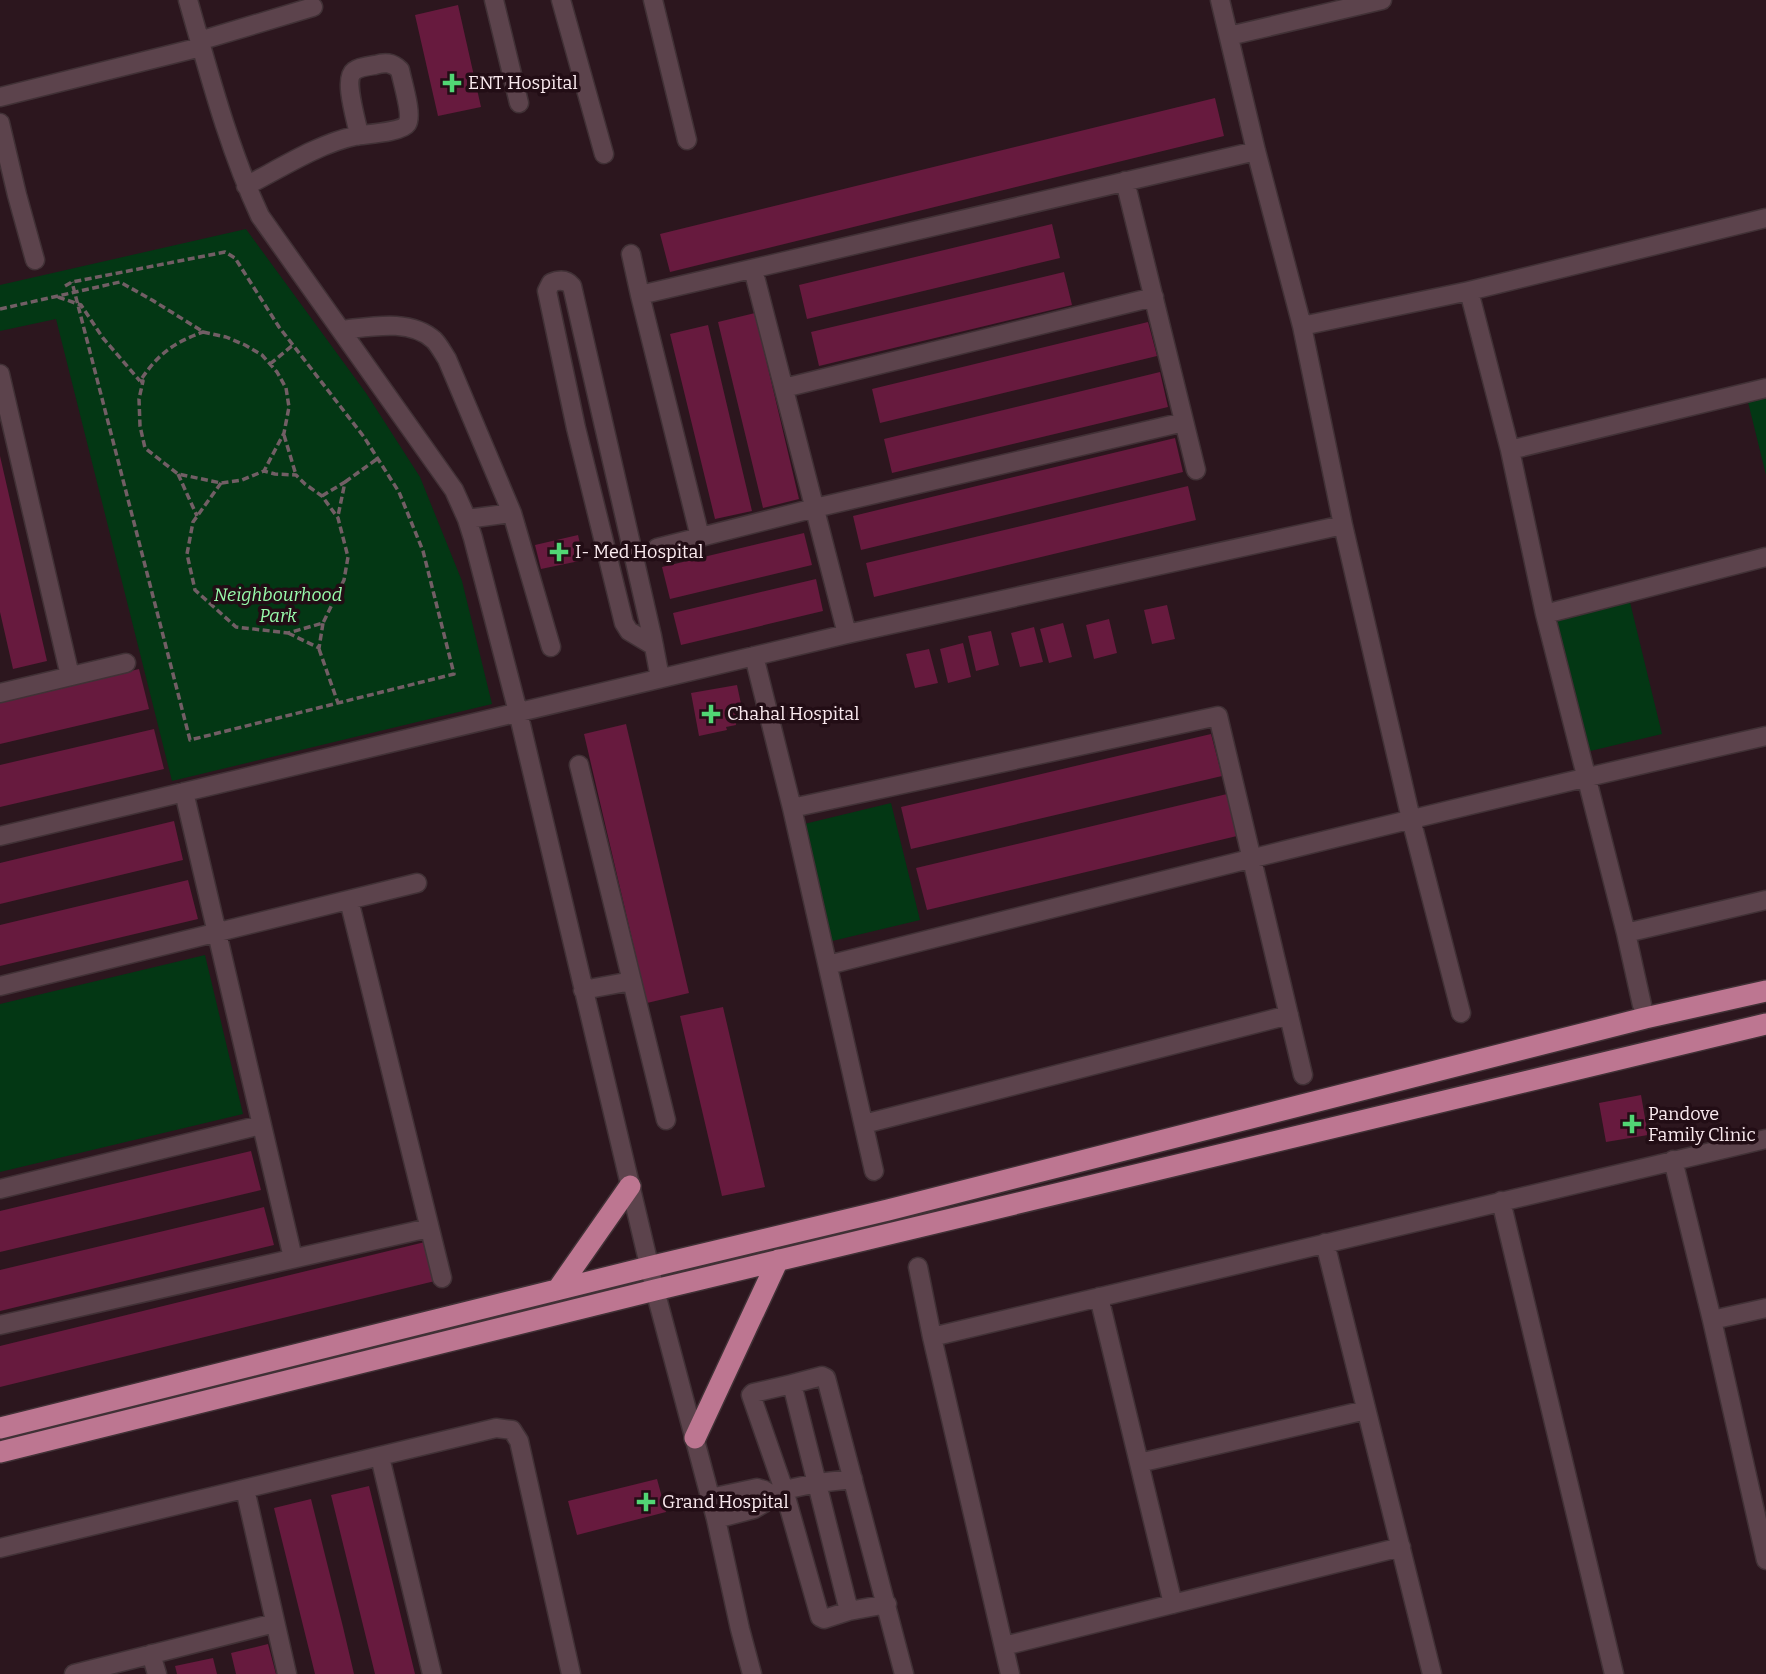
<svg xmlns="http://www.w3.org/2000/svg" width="1766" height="1674" font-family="Bitter,serif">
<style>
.green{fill:#033714}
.building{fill:#671a3e}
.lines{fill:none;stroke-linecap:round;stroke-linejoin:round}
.minor-casing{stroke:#413136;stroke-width:21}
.major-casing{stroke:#413136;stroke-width:24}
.path{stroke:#725e65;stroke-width:3.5;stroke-dasharray:7 3.5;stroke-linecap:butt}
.minor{stroke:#5c434c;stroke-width:18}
.major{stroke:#bd7691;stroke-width:21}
.poi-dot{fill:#51d674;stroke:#220d15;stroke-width:2.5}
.labels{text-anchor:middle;stroke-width:7;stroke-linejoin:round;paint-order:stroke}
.poi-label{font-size:18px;fill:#faeaef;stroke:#220d15;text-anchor:start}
.park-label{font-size:18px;font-style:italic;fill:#99fcac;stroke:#220d15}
</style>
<rect width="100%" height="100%" fill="#2c161e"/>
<path class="green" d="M246,229L366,393L420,477L462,581L492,704L172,781L56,319L0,331V285Z
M1766,398V475L1748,402Z
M1629,598L1662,734L1586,752L1553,616Z
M891,803L920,920L824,943L796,826Z
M205,955L243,1114L0,1172V1004Z"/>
<path class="building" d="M458,5L481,107L438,116L415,15Z
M1215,98L1224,136L670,272L660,234Z
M1052,224L1060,258L807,319L799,285Z
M1064,272L1072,305L819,366L811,332Z
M755,313L799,499L763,508L718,322Z
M1148,322L1157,356L880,423L872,389Z
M708,325L752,511L715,519L670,334Z
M1160,372L1168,407L892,473L884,439Z
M1175,438L1183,472L861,550L853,516Z
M0,456L47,661L13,669L0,612Z
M1188,486L1196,520L874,597L866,563Z
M804,533L812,565L670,599L662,567Z
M578,535L584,560L541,569L535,545Z
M816,579L823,611L681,645L673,613Z
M1167,605L1175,639L1152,644L1144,610Z
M1109,619L1117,653L1094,659L1086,625Z
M1063,623L1072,657L1049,663L1040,629Z
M1034,627L1043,662L1020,667L1011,633Z
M991,631L999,665L976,671L968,636Z
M963,643L971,677L948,683L940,649Z
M929,649L938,683L915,688L906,654Z
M139,669L149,709L0,744V702Z
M737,685L744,718L735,719L736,725L726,727L727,730L699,736L691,693Z
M626,724L689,993L647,1003L584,734Z
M154,729L164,769L0,807V765Z
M1211,734L1222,776L911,849L901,807Z
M1227,794L1237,836L927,910L916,868Z
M174,821L183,860L0,904V863Z
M188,880L198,919L0,966V925Z
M723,1007L765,1187L722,1196L680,1016Z
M1641,1095L1648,1135L1606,1142L1599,1103Z
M251,1151L261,1190L0,1252V1211Z
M264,1207L274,1245L0,1311V1270Z
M425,1242L435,1281L0,1387V1346Z
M657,1479L666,1512L577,1535L568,1501Z
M369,1486L388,1563L415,1674H375L331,1495Z
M311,1499L343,1627L354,1674H315L274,1508Z
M268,1644L276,1674H236L231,1653Z
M213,1658L217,1674H177L175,1666Z"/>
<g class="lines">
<defs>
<path id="minor" d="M188,0C209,73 228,147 260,216L454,490L467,519L473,538L518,712L655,1290L716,1519L740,1629L752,1674
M494,0L519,103
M561,0L604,154
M653,0L687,140
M1220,0L1256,151L1302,326L1343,525L1411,819L1461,1013
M1229,36L1382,0
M199,41L313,7
M0,97L201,47
M0,123L17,195L35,260
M1125,181L1196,470
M246,186C279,169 320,143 355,136C366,134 402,132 407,124C413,115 402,81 400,70C392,62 385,62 375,65C368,66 359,67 354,71C343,79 357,122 359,135
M631,254L640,295L700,537
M753,269L847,634
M1469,291L1510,450L1545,614L1626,933L1642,1005
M640,295L1256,151
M1302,326L1469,291L1766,218
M341,330C370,327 410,318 434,340C439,345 443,353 447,359L512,513L551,647
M0,374L70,676
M784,388L1154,297
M1510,450L1766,388
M467,519L512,513
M657,548L815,508L1184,422
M1545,614L1766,557
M654,646L629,631L624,623L576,428L547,291L551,283C558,280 566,279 572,286L652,636L660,678
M754,656L792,808L874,1171
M0,693L126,663
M579,765L666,1120
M184,792L293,1258
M792,808L1218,716L1303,1075
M0,836L847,634L1343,525
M349,900L442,1278
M1626,933L1766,900
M828,965C1140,886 1452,807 1766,736
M0,986L417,883
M583,990L632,981
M864,1124L1289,1015
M1673,1160L1712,1320L1766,1560
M0,1189L261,1125
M1501,1201L1614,1674
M1325,1243L1432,1674
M918,1267L932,1337L1010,1674
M1099,1297L1173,1604
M1712,1320L1766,1308
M0,1325L429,1228
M932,1337L1766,1139
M792,1384L822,1376L826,1378L904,1674
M380,1457L432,1674
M1139,1463L1366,1410
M853,1479L817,1483L784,1490L820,1617L824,1619L849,1611L887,1604
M245,1489L287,1674
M710,1498L757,1488L764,1490L771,1494
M716,1519L754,1509L764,1503L771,1494L784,1490L751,1395L753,1393L792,1384L849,1611
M0,1548L496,1428L512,1430L519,1441L571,1674
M1004,1646L1401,1547
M151,1654L157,1674
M74,1674L275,1623"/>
<path id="major" d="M558,1289L630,1186
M0,1428L649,1267L888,1210L1645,1018L1766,991
M695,1438L778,1260
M0,1452L655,1290L1766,1024"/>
</defs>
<use href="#minor" class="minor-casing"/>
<use href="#major" class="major-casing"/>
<path class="path" d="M65,286L72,282L225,252L235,258L279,327L364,437L399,492L423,551L454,674L190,740L72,282
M58,297L81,305L103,338L140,381
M0,309L120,282L152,300L202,331
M203,332L226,337L245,345L262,355L277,372L286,388L289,407L284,433L264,471L242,480L221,483L178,474L145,448L140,426L139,399L143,381H140C158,354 173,343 203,332Z
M270,364L293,345
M284,435L296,475
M178,474L197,516
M345,482L377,459
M221,483L193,522L187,554L195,590L236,627L288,633L323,623L344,580L348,557L338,518L322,496L305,484L296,475L275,474L264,471
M322,496L345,482L338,516
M288,633L319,648L323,623
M319,649L338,703"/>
<use href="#minor" class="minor"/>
<use href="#major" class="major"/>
</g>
<g class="poi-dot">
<path d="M448.5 72.5h7v7h7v7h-7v7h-7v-7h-7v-7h7z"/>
<path d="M555.5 541.5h7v7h7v7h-7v7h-7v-7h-7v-7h7z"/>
<path d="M707.5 703.5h7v7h7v7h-7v7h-7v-7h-7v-7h7z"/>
<path d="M1628.5 1113.5h7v7h7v7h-7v7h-7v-7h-7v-7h7z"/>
<path d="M642.5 1491.5h7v7h7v7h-7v7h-7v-7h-7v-7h7z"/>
</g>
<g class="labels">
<g class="poi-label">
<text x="468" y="89">ENT Hospital</text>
<text x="575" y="558">I- Med Hospital</text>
<text x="727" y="720">Chahal Hospital</text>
<text x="1648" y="1120">Pandove<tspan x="1648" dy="21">Family Clinic</tspan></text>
<text x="662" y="1508">Grand Hospital</text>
</g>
<g class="park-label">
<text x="278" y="601">Neighbourhood<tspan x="278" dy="21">Park</tspan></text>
</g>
</g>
</svg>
